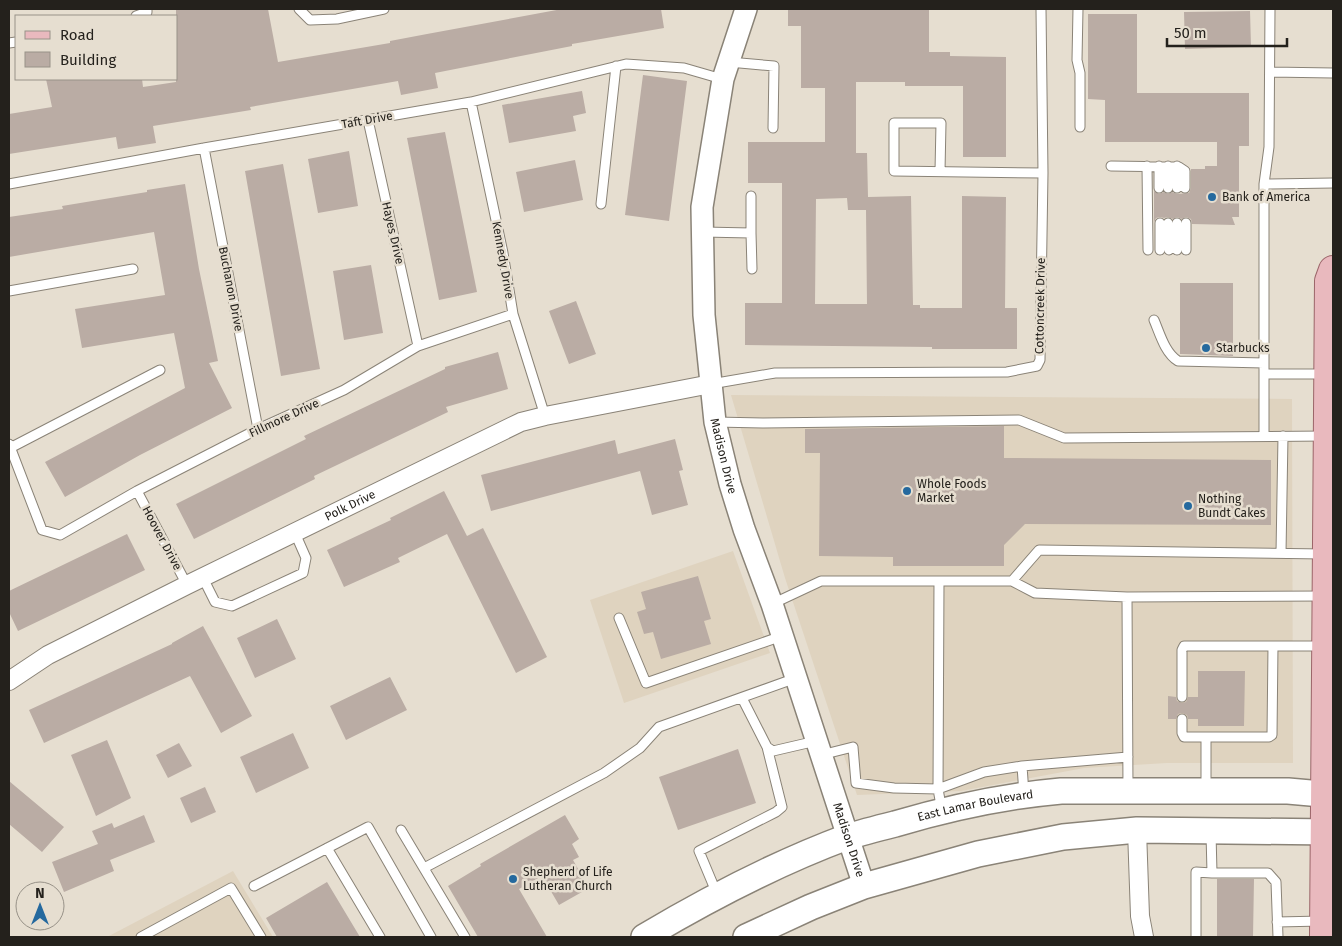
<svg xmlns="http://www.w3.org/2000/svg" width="1342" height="946" font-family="'Fira Sans',sans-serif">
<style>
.built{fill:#dfd3bf}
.building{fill:#baaca4;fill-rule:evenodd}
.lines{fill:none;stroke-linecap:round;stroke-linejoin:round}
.service-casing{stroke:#8a8377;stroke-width:11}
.minor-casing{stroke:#8a8377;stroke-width:20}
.tertiary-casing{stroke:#8a8377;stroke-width:24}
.secondary-casing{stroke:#8a8377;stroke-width:28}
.primary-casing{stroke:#9b6569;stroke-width:30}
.service{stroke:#fff;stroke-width:9}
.minor{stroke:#fff;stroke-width:18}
.tertiary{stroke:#fff;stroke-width:21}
.secondary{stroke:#fff;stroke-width:25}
.primary{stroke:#e9b9be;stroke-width:28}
.poi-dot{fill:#25699e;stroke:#e6ded0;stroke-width:2}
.labels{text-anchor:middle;stroke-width:5;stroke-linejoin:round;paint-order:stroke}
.street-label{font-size:12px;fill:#24211c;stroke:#e6ded0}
.poi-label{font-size:12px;fill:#24211c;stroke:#e6ded0;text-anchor:start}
</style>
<rect width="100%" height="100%" fill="#e6ded0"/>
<path class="built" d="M731,395L1292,399L1293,763H1167L1084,768L961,791L857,795L785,578Z
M733,551L770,653L624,703L590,600Z
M233,871L273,937H107Z"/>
<path class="building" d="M176,9H268L278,62L390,43V41L427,34L562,9H661L664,28L572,44V46L435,73L438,88L401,95L398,81L250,107L251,110L153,126L156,143L118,149L116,137L9,154V114L52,107L46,79H142L143,87L176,82Z
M788,9H929V52H950V56L1006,57V157H963V86H905V82H856V153H867L868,197L911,196L913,305H920V308H962V196L1006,197L1005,308H1017V349H932V347L745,345V303H782V183H748V142H825V88H801V26H788ZM847,198L848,210H866L867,304H815L816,199Z
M1250,11L1251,47L1185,49L1184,12Z
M1088,14H1137V93H1249V146H1239V217H1232L1235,225L1192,224L1191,219L1186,217L1182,219L1177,217L1173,219L1168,217L1164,218L1160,217L1156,218L1154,222V191L1159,194L1164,192L1168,194L1172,192L1177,194L1189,193L1191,188V169H1205V166H1217V142H1105V100L1088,99Z
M643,75L687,81L669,221L625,215Z
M582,91L586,113L573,116L576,131L509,143L502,105Z
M445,132L477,292L439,300L407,138Z
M349,151L358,206L318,213L308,159Z
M575,160L583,200L524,212L516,172Z
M283,164L320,369L281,376L245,171Z
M185,184L199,269L218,361L209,363L232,408L140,455L65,497L45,462L185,388L174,333L82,348L75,309L165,295L154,232L9,257V217L63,209L62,206L147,192V190Z
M371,265L383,333L344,340L333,271Z
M1180,283H1233V356L1180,354Z
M576,301L596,354L569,364L549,311Z
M498,352L508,389L446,407L448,412L314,476L315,479L194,539L176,504L306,439L304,436L445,369V367Z
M1004,426V458L1271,460V525L1025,524L1004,545V566H893V557L819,556L820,453H805V429Z
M675,439L683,470L679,471L688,505L652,515L640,471L491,511L481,475L615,440L618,454Z
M444,491L467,536L483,528L547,657L516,673L447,534L398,558L400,562L344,587L327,550L391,520L390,518Z
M127,534L145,570L18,631L9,612V591Z
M698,576L711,619L704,621L711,644L661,659L653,632L644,634L637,612L646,609L641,592Z
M277,619L296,659L255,678L237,638Z
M203,626L252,716L221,733L190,676L44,743L29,710L172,644V643Z
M1198,671H1245L1244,726H1198V719H1188L1187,715L1182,713L1178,714L1176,719H1168V696L1176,697L1177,701L1182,703L1186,702L1188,697H1198Z
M390,677L407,710L346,740L330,706Z
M293,733L309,768L256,793L240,757Z
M107,740L131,798L96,816L71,755Z
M179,743L192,766L168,778L156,755Z
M738,749L756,803L678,830L659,777Z
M9,781L64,827L42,852L9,824Z
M205,787L216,812L191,823L180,798Z
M144,815L155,842L110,860L114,871L64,892L52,862L98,844L92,831L112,823L114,828Z
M565,815L579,839L572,844L579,857L573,860L589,888L559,905L542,876L519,889L547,937H478L448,886L481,866L480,864Z
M1217,879H1254L1253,937H1217Z
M327,882L360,937H277L266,918Z"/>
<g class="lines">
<defs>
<path id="service" d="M299,9L310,20L337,19L384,9
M1078,9L1077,60L1080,73V127
M136,16L147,12V9
M9,43L16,42
M729,62L774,66L773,128
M1271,72L1333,73
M471,102L503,253L513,314L545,416
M368,120L418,346
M204,148L258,429
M1111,166L1179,167L1185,171V188
M1147,166L1148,250
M1159,166V188
M1168,166V188
M1177,166V188
M940,171L941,123H894V171L1043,173
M9,184L204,148L471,102L626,64L684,68L722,79
M1264,184L1333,183
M601,204L616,66
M1160,223V250
M1168,223L1169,250
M1177,223V250
M1186,223V250
M703,232L751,233V196
M751,233L752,269
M9,291L133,269
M1154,320C1160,334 1165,353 1178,361L1264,363
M1264,374H1326
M711,384L775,373L1007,372L1037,366L1040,360L1043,173L1041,9
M715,422L763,423L1019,420L1064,438L1326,436
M1264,436V184L1269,147L1270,9
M9,444L42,530L60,535L137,491L258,429L344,390L418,346L513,314
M10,448L160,370
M137,491L187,585
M1281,553L1283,436
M203,578L215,602L232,606L303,573L306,558L295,533
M939,581L938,789L942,811
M1012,581L1035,593L1127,597L1324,596
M1127,597L1128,790
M772,604L821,581H1012L1039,550L1324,554
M619,618L646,683L782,636
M1182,697V650L1184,646H1323
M742,698L767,747L773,751L816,741
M1182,719V733L1184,737H1269L1272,735L1273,646
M1206,737V789
M821,755L853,747L856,783L894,788L938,789L984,772L1022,766L1024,794
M1022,766L1128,757
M401,830L465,937
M327,848L380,937
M424,868L604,773L640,748L659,727L796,678
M1212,873H1268L1276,882L1278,937
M254,886L368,827L431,937
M717,894L699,851L776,812L782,807L767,747
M1277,922L1322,921
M141,937L231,888L261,937
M1196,937V872L1212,873L1211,833"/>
<g id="minor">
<path id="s1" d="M9,681L48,655L187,585L521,422L545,416L711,384"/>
<path d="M1137,830L1140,916L1144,937"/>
</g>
<g id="tertiary">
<path id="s2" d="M746,9L723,79L702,207L704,315L715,422L730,484L744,529L772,604L864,886"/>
</g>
<g id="secondary">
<path id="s3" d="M644,937C708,899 777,863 847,837C863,832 879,828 895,824C949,808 1004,796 1061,791H1288L1333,795"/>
<path d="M746,937L811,907L864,886L978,854L1063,837L1137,830L1333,832"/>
</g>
<path id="primary" d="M1324,937L1329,281L1333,270"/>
</defs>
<use href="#service" class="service-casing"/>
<use href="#minor" class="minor-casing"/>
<use href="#tertiary" class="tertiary-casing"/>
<use href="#secondary" class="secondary-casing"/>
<use href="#primary" class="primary-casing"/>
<use href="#service" class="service"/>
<use href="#minor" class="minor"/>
<use href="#tertiary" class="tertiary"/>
<use href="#secondary" class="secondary"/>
<use href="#primary" class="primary"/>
</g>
<g class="poi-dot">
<circle cx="1212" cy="197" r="5"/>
<circle cx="1206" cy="348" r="5"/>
<circle cx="907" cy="491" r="5"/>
<circle cx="1188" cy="506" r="5"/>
<circle cx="513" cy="879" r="5"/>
</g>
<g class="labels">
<g class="street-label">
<text transform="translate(367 120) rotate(-10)" y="4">Taft Drive</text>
<text transform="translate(393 233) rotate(77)" y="4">Hayes Drive</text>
<text transform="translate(503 260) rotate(80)" y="4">Kennedy Drive</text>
<text transform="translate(231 289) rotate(79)" y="4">Buchanon Drive</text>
<text transform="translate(1040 306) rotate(-89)" y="4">Cottoncreek Drive</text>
<text transform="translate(284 418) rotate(-25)" y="4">Fillmore Drive</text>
<text dy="4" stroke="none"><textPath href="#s2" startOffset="454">Madison Drive</textPath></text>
<text dy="4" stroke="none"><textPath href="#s1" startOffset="384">Polk Drive</textPath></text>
<text transform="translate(162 538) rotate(62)" y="4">Hoover Drive</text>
<text dy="4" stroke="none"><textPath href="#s3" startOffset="359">East Lamar Boulevard</textPath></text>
<text dy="4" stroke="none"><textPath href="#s2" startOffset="858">Madison Drive</textPath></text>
</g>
<g class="poi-label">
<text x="1222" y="201">Bank of America</text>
<text x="1216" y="352">Starbucks</text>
<text x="917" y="488">Whole Foods<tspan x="917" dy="14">Market</tspan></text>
<text x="1198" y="503">Nothing<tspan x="1198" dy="14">Bundt Cakes</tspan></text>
<text x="523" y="876">Shepherd of Life<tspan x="523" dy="14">Lutheran Church</tspan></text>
</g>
</g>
<rect width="1342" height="946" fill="none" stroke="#24211c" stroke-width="20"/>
<rect x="15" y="15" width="162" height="65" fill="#e6ded0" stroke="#989288"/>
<rect x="25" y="31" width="25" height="8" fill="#e9b9be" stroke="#989288"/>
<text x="60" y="40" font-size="15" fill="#24211c">Road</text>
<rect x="25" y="52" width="25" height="15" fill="#baaca4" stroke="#989288"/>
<text x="60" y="65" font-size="15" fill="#24211c">Building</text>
<g transform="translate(40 906)"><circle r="24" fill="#e6ded0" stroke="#989288"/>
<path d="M0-4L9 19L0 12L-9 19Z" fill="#25699e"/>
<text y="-8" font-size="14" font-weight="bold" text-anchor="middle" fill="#24211c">N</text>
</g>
<path d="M1167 38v8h120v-8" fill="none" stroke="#24211c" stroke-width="2.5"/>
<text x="1174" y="38" font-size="15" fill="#24211c" stroke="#e6ded0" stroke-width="4" paint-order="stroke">50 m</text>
</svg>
